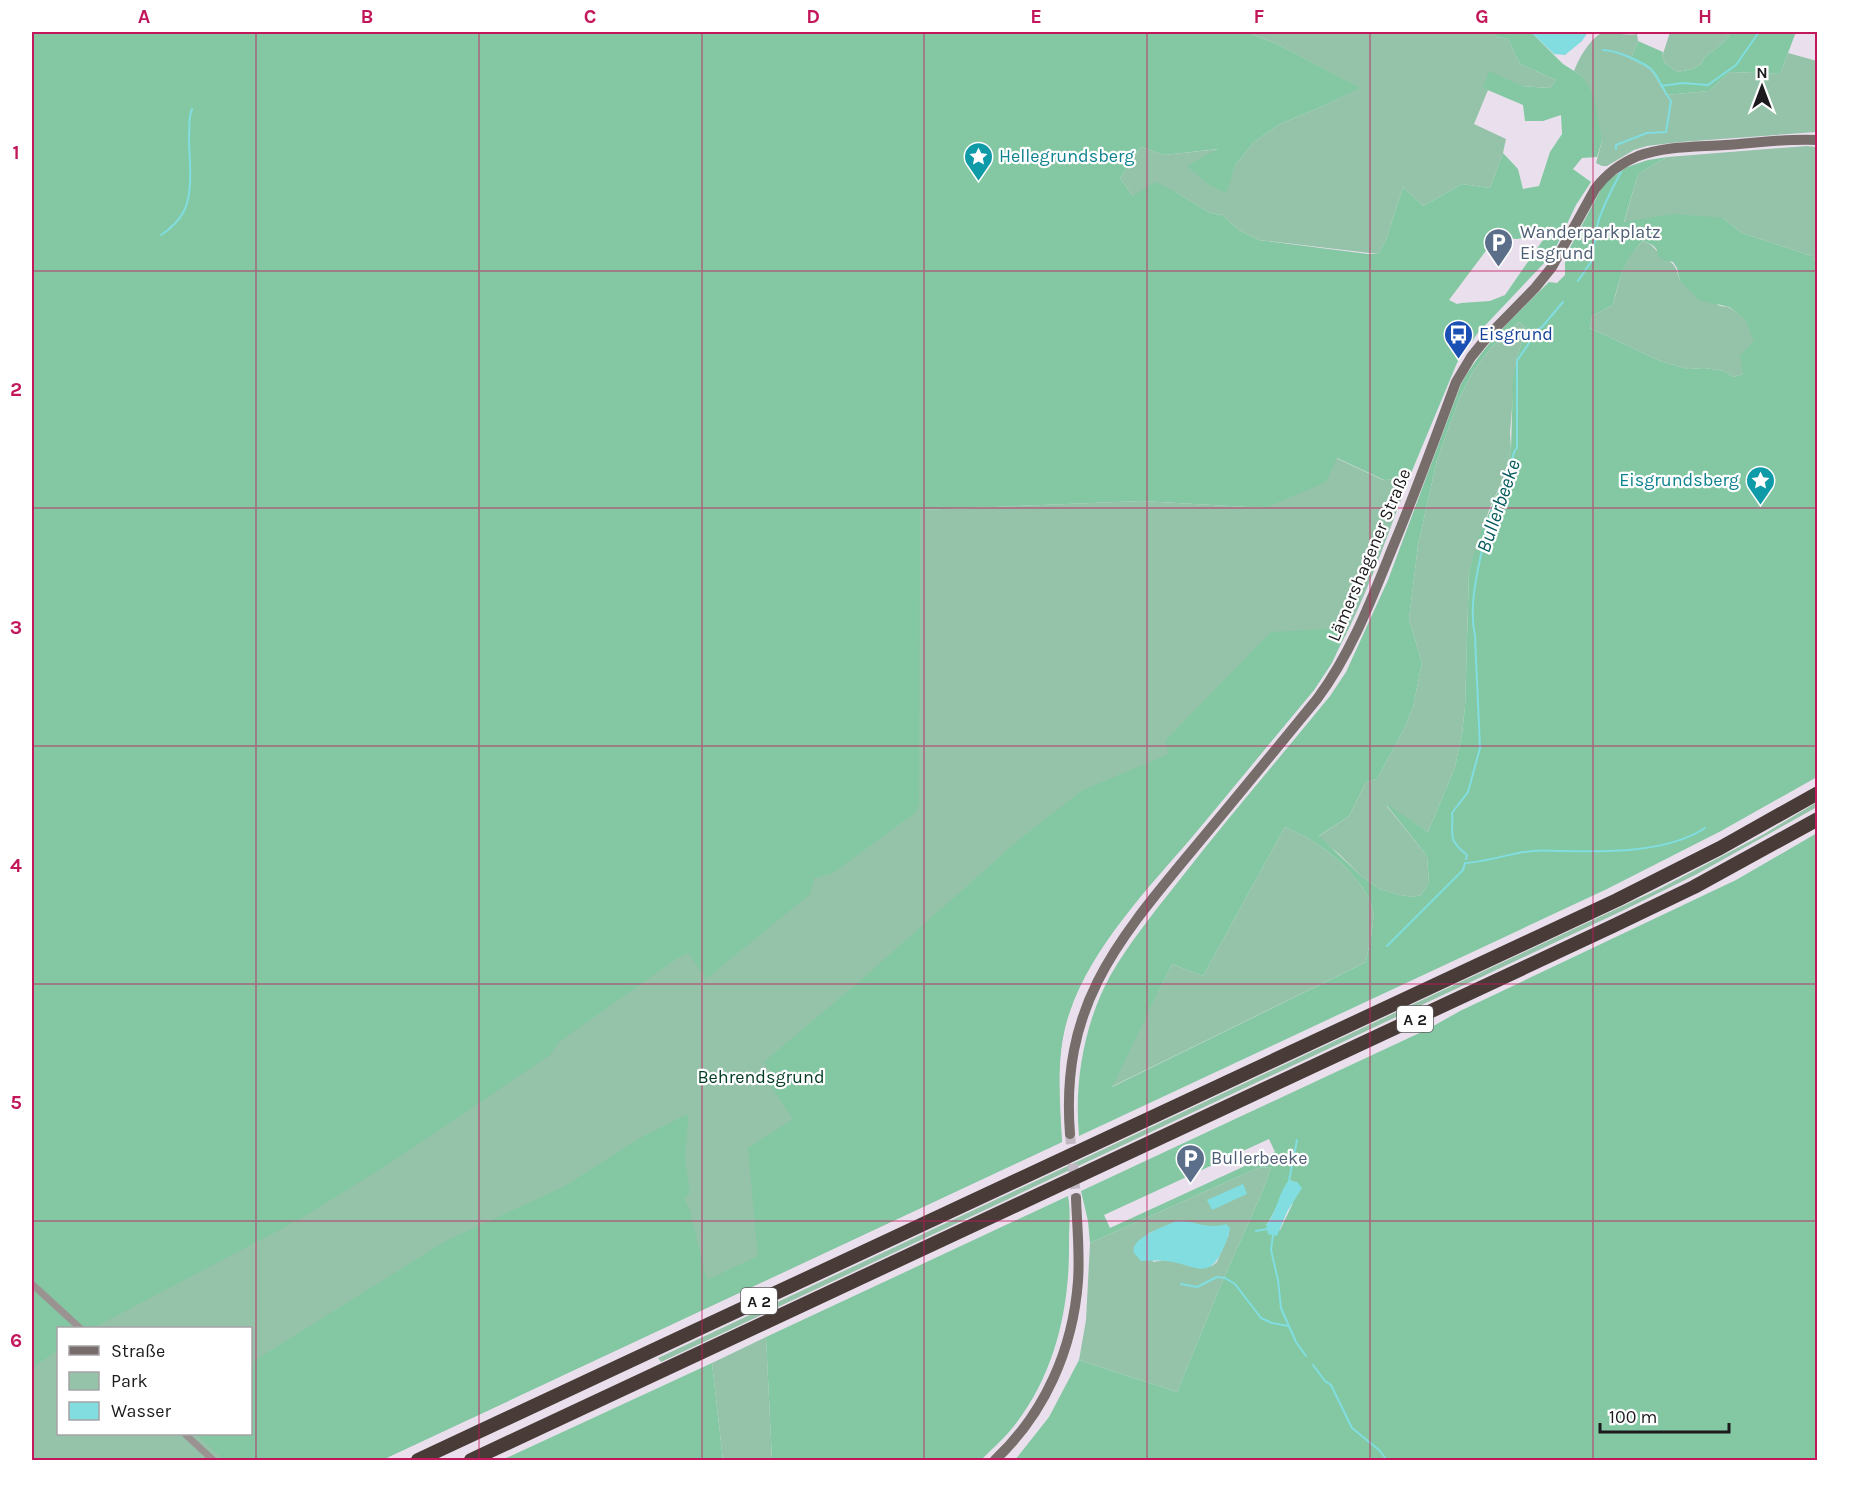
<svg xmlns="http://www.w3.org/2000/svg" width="1849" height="1492" font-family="Karla,sans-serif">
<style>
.green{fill:#94c3a9;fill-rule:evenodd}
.forest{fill:#83c8a3;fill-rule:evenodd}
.water{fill:#81dde0}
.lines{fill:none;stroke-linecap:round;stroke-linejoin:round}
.stream{stroke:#81dde0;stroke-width:2}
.secondary-tunnel{stroke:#c1b8c4;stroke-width:10;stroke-dasharray:10 5;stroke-linecap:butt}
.street{stroke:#9b9391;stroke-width:7}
.secondary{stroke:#776d6a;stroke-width:10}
.highway{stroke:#493b37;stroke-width:14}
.grid{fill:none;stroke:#c2185b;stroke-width:1.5;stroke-opacity:0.55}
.labels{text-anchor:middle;stroke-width:4.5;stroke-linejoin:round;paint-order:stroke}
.shield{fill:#fff;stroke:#615f62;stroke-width:1.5}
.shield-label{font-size:16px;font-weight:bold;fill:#1d1a1e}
.culture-label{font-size:18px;fill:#0d838f;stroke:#fff;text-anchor:start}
.service-label{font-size:18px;fill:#4e5e75;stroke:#fff;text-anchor:start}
.transit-label{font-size:18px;fill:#164399;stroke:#fff;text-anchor:start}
.street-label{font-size:18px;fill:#1d1a1e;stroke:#fff}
.park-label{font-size:18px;fill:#003a23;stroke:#fff}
.water-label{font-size:20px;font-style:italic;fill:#055a5d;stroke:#fff}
.neatline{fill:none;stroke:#c2185b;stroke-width:2}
.grid-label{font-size:20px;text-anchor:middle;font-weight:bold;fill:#c2185b}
</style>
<rect width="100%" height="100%" fill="#eae0ed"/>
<path class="green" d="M1247,32H1493L1497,37L1508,39L1520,64L1556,80L1550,88L1522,86L1483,87L1488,90L1474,124L1506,139L1503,153L1490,188L1462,184L1423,206L1403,187L1386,240L1378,254L1259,240L1239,230L1222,215L1210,213L1176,192L1133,196L1120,178L1141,147L1164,155L1220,149L1225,193L1236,164L1254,142L1280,124L1321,107L1359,88L1279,45Z
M1603,32C1615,32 1625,36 1637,34L1638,41L1631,59L1651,70L1666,95L1709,91L1730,72L1780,74L1788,53L1817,61V132L1680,142L1647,146L1634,150L1607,166H1602L1596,163L1602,141L1582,76L1574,71C1580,56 1589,40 1603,32Z
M1670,32H1732L1723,43L1705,57L1701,64L1693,69L1677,72L1665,63L1662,57Z
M1807,146L1817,147V260L1812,259V256L1742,233L1723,218L1624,223L1638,174L1667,157Z
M1643,241C1653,245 1652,246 1659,253C1673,265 1675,261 1680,281L1720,306L1728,307L1745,318L1755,341L1743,374L1733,377L1725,371L1704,368L1688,369L1660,361L1590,328L1592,316L1613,305C1620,280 1622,259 1643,241Z
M1519,322L1526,328L1516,361L1510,432L1511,450L1505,474L1489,510L1469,571L1465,707L1462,734L1455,767L1428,832L1386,805L1427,856L1429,883L1421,895L1413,897L1400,895L1379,889L1359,874L1339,854L1318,837L1349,816L1366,782L1377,779L1403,731L1413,707L1422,663L1409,619L1418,545L1437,460L1459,399L1472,373L1491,348Z
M1336,458L1383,480L1409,478C1382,550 1357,626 1314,690C1273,739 1233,788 1192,837C1148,888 1092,947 1070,1011C1055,1052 1060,1099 1062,1142L382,1460H32V1324L919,668V510L1142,501L1265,508ZM58,1328H250V1434H58Z
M1817,802V807L1697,874L1624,910L661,1362L658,1358L1659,889L1764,834Z
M1285,827C1295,832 1305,836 1314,842C1335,855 1368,885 1373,911C1375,922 1368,950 1366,962L1111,1087L1172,964L1203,976Z
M1271,1167L1263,1190L1223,1280L1177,1392L1079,1360L1086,1320L1090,1243L1258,1168ZM1199,1225L1216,1227L1226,1225L1229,1234L1217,1262L1212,1266L1164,1260L1153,1262L1149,1233L1158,1230Z
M766,1337L772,1460H723L712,1363Z"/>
<path class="forest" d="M32,32H1247L1279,45L1360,88L1321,107L1280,124L1254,142L1236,164L1226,193L1208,184L1187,166L1218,149L1164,155L1141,147L1120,178L1133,196L1155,182L1176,192L1210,213L1222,215L1239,230L1259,240L1368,254H1378L1386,240L1403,187L1423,206L1462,184L1490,188L1503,153L1518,169L1523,189L1539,186L1550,152L1562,134L1561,115L1543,121H1525L1523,105L1483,88L1489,71L1522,86L1550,88L1556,80L1520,64L1508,39L1497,37L1493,32H1531L1563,64L1582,76L1594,96L1602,141L1597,157L1582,158L1573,169L1591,182L1576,205L1556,247L1547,260L1477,334L1457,363L1409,478L1384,480L1337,458L1326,482L1265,508L1142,501L920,510L919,804L916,812L833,873L814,878L810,894L706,979L688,953L679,957L560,1041L550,1055L390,1163L300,1219L93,1328H58V1350L32,1368ZM1533,229L1545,237L1505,295L1490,301L1461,303L1457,304L1449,300L1497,236C1515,238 1520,244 1533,229Z
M1732,32H1796L1780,74L1730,72L1709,91L1666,95L1651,70L1631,59L1638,41L1663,52L1662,57L1665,63L1677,72L1693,69L1701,64L1705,57L1723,43Z
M1667,157L1638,174L1624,222L1674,214L1723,218L1742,233L1812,256V259L1817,260V777L1721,831L1607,889L1079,1136C1074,1082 1084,1024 1110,976C1131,940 1159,906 1185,873C1232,813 1282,755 1330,696L1346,672L1388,580L1461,384C1483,344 1517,314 1549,282L1557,283L1565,275V257L1600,191L1607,181L1627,167L1648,160ZM1643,241C1651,244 1658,246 1658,256L1663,260L1673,262L1677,268L1680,281L1699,300L1729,307L1745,319L1754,341L1740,356L1743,374L1733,377L1725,371L1704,368L1688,369L1660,361L1590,328L1592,316L1613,305C1619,281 1623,259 1643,241ZM1519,322L1526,328L1516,361L1513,379L1511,450L1505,474L1479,537L1469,571L1465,707L1462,734L1455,767L1428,832L1385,803L1427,856L1429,883L1421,895L1413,897L1400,895L1379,889L1359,874L1319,836L1349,816L1366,782L1377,779L1403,731L1413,707L1422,663L1409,619L1418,545L1437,460L1459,399L1472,373L1491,348ZM1285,827C1295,832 1305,836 1314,842C1335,855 1368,885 1373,911C1375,922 1368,951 1366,962L1112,1087L1172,964L1203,976Z
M1348,628L1332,663L1314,690C1273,739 1233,788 1192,837C1148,888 1092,947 1070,1011C1055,1052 1059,1099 1062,1142L382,1460H224L196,1434H250L251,1363L444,1242L565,1186L640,1138L687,1114L688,1120L685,1159L690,1192L684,1199L689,1208L707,1280L758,1256L748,1148L793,1119L769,1083L776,1078L764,1062L861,980L1021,838L1083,790L1169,754L1165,741L1271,632Z
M1817,833V1460H1015L1049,1417L1079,1360L1177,1392L1223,1280L1263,1190L1271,1167L1258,1168L1090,1243L1088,1221L1081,1191L1428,1029L1460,1011L1736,880ZM1269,1139L1275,1152L1110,1228L1104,1215ZM1289,1180L1298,1183L1292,1205L1280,1230L1266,1225C1273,1217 1283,1191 1289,1180Z
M1068,1196C1071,1211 1069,1227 1069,1242C1070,1310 1054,1379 1009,1432C1001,1441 991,1450 983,1458L980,1460H772L766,1337Z
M712,1363L723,1460H502Z"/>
<path class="water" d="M1531,32H1588L1582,41L1565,55L1554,54Z
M1289,1180L1298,1183L1302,1188L1287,1212L1277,1236L1268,1234L1266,1225C1277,1213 1278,1193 1289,1180Z
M1243,1184L1247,1194L1212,1210L1207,1200Z
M1176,1221C1195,1220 1206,1230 1226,1224L1230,1228C1229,1236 1226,1243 1222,1251C1208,1283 1190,1262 1165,1261C1157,1260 1149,1261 1141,1261C1140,1260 1135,1254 1134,1253C1129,1238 1166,1226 1176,1221Z"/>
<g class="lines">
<path class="stream" d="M1603,50C1615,50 1641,61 1651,69C1659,77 1664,92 1671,101L1666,132L1647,133L1616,145V149
M1661,86L1682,83L1708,85L1736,65L1759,32
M161,235C170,229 179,221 184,211C194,191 189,158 189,136C190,126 188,118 192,109
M1578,281L1593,259C1590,251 1593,248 1595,241C1597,236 1596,231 1597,226C1602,207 1612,189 1621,172
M1466,859L1467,855C1446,839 1454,834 1452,813L1468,792L1480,748L1475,636C1469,608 1476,578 1482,550L1481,547L1492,511L1498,504V498L1505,490L1514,452L1517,448V361L1533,337L1537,336V330L1542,327L1563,302
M1387,946L1463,870L1465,863C1488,862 1510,853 1533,851C1542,850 1552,851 1561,851C1606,852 1667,853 1705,828
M1289,1181L1297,1140
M1256,1231L1267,1229
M1273,1235L1271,1250L1278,1280L1281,1308L1296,1342L1306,1356
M1181,1284L1197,1287L1217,1277L1225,1278L1235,1284L1261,1318L1272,1323L1288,1326
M1313,1365L1325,1381L1331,1385L1352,1428L1379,1450L1387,1460"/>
<path class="secondary-tunnel" d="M1070,1134L1076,1198"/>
<path class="street" d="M32,1284L80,1328
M185,1434L213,1460"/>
<path class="secondary" d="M1070,1134C1060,1005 1118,940 1195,847C1236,798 1276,749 1317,699C1352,652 1372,598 1394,544C1416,491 1436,436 1456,382L1471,357L1488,336L1535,288L1552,267L1595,189C1606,174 1621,163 1638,156C1665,146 1697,147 1725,145C1756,143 1787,138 1818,140
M995,1460C1045,1413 1073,1349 1078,1281C1080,1253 1077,1226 1076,1198"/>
<path class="highway" d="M418,1460L1617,900L1720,848L1818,793
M471,1460L1613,926L1694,887L1818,819"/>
</g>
<path class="grid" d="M256,32V1460M479,32V1460M702,32V1460M924,32V1460M1147,32V1460M1370,32V1460M1593,32V1460M32,271H1818M32,508H1818M32,746H1818M32,984H1818M32,1221H1818"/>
<defs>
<symbol id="sight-pin" viewBox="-11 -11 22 30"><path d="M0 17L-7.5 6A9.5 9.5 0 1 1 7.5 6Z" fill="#0f9aa8" stroke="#fff"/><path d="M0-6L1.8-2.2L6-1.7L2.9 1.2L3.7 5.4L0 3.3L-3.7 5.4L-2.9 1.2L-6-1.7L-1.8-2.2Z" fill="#fff"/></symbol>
<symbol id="parking-pin" viewBox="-11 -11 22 30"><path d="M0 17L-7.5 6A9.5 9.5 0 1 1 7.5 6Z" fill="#5c6f8a" stroke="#fff"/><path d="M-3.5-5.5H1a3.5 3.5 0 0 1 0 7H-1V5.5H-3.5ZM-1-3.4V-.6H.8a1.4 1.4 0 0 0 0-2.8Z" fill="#fff"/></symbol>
<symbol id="bus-pin" viewBox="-11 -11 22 30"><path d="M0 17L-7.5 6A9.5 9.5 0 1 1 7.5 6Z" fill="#1a4fb4" stroke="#fff"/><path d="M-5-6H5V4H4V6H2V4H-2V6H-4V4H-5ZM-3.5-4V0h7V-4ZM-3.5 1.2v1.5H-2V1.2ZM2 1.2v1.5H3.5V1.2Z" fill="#fff"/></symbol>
</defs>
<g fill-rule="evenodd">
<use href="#sight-pin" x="962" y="140" width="33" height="45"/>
<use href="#parking-pin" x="1482" y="226" width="33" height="45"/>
<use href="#bus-pin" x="1442" y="318" width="33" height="45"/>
<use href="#sight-pin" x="1744" y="464" width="33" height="45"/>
<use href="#parking-pin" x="1174" y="1142" width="33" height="45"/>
</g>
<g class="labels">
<g class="shield">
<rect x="1397" y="1006" width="36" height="26" rx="4.5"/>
<rect x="741" y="1288" width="36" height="26" rx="4.5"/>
</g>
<g class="shield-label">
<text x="1415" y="1025">A 2</text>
<text x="759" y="1307">A 2</text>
</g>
<g class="culture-label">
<text x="999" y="162">Hellegrundsberg</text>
<text x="1739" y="486" text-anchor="end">Eisgrundsberg</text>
</g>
<g class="service-label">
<text x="1520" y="238">Wanderparkplatz<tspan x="1520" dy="21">Eisgrund</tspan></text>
<text x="1211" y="1164">Bullerbeeke</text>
</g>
<g class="transit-label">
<text x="1479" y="340">Eisgrund</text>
</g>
<g class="street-label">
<text transform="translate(1369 555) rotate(-67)" y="6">Lämershagener Straße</text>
</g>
<g class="park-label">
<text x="761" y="1083">Behrendsgrund</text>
</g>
<g class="water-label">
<text transform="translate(1498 506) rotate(-71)" y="7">Bullerbeeke</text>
</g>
</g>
<rect width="1849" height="1492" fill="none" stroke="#ffffff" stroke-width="66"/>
<rect x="57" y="1327" width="195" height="108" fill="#ffffff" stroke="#a5a3a5" stroke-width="1.5"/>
<rect x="69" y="1346" width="30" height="9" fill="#776d6a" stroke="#a5a3a5" stroke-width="1.5"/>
<text x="111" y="1357" font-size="18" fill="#1d1a1e">Straße</text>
<rect x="69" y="1372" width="30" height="18" fill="#94c3a9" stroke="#a5a3a5" stroke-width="1.5"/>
<text x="111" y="1387" font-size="18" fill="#1d1a1e">Park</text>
<rect x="69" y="1402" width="30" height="18" fill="#81dde0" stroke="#a5a3a5" stroke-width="1.5"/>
<text x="111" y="1417" font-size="18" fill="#1d1a1e">Wasser</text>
<g transform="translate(1762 87)" stroke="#ffffff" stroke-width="4.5" paint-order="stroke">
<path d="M0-4.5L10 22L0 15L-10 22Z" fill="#1d1a1e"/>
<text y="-9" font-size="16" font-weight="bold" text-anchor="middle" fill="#1d1a1e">N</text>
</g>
<path d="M1600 1423v9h129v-9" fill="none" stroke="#1d1a1e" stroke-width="3"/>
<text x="1609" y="1423" font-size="18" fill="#1d1a1e" stroke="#ffffff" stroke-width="4.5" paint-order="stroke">100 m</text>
<rect x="33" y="33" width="1783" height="1426" class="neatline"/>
<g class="grid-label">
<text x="144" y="23">A</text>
<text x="367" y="23">B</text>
<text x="590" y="23">C</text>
<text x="813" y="23">D</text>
<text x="1036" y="23">E</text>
<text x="1259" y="23">F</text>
<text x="1482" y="23">G</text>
<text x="1705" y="23">H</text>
<text x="16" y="159">1</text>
<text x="16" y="396">2</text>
<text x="16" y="634">3</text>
<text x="16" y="872">4</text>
<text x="16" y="1109">5</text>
<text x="16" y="1347">6</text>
</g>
</svg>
